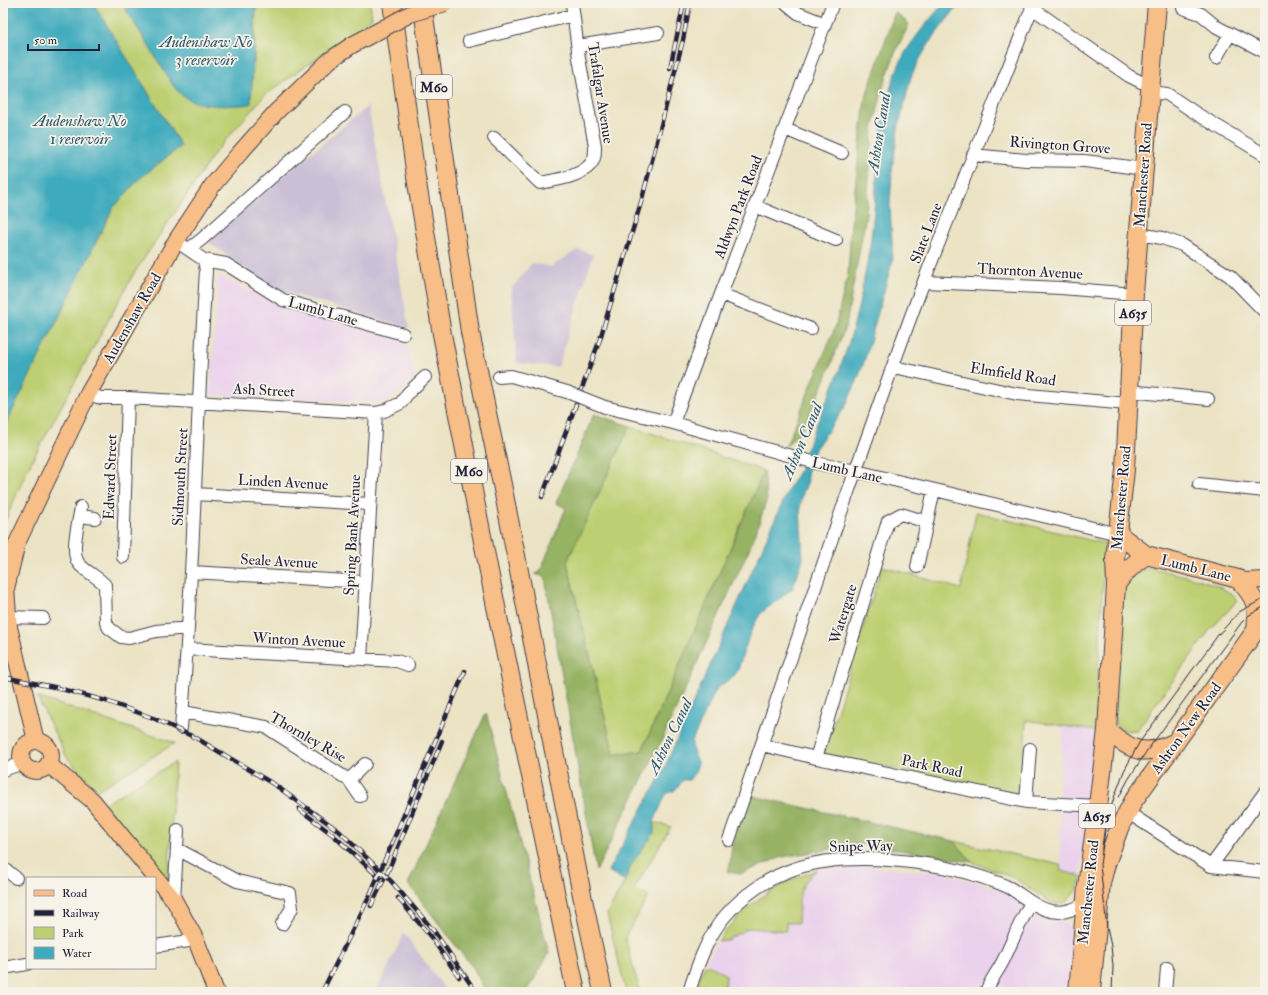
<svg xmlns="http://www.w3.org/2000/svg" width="1268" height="995" font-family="'IM FELL Double Pica',serif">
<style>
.built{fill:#ead1ec}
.industrial{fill:#cabfd6}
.green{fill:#bdcf72;stroke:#707856}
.forest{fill:#96b264;stroke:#5c6a50}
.water{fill:#3eaabd;stroke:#30667c}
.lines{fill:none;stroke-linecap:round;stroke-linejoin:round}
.minor-casing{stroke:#403f50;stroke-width:14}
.major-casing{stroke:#403f50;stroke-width:18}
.highway-casing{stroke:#403f50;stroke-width:20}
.minor{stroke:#fff;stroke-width:12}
.major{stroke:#f7be87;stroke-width:16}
.highway{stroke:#f7be87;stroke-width:18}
.tram{stroke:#22223b;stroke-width:1}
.rail-casing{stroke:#22223b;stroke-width:4.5}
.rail{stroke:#f7f3e8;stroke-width:3;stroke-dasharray:9;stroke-linecap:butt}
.minor-bridge-casing{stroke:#403f50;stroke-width:14;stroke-linecap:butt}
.major-bridge-casing{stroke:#403f50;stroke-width:18;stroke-linecap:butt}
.minor-bridge{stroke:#fff;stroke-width:12}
.major-bridge{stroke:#f7be87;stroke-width:16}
.labels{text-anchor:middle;stroke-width:3.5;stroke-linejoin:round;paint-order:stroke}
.shield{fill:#f7f3e8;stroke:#62616f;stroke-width:1}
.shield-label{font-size:14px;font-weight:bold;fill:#22223b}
.street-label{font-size:15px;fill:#22223b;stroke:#f7f3e8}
.water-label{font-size:16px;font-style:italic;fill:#2d586f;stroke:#f7f3e8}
</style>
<rect width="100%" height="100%" fill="#f7f3e8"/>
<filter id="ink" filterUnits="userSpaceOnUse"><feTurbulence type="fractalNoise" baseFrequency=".025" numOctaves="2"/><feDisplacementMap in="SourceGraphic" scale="8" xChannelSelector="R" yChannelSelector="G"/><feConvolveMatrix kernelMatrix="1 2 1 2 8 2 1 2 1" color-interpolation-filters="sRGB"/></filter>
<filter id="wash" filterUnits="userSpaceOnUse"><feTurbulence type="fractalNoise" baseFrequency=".012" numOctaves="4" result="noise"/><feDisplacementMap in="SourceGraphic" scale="16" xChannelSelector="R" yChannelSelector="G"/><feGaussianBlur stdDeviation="0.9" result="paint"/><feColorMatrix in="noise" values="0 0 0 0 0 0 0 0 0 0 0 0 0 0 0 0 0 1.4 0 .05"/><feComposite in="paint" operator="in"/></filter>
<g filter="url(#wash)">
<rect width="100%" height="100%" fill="#ebe3c4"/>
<path class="built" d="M218,275L280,306L390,336L407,345L415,380L385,403L210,395Z
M1063,725L1095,731L1081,876L1061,871L1059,790Z
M863,866L939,872L1000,889L1040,918L1062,922L1075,928L1074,992H696L705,965L717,943L738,917L764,894L792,879L817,870Z"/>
<path class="industrial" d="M368,106L409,328L271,288L206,240Z
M578,249L593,255L558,367L517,363L511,289L532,263L551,267Z
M404,933L447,992H376Z"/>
<path class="green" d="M93,3H122L174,87L254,63L256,3H370L372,18L264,96L216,151L133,275L28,468L3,526V430L113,208L139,179L181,146Z
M630,426L764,471L642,751L614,755L567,562Z
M976,512L1105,544L1095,731L1026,720L1022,795L824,754L882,566L961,589Z
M1151,568C1175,574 1222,581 1238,600L1209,631L1137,730L1125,731L1115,724L1122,589L1139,571Z
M37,697L175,743L96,791L66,756Z
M175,762L168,885L104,804Z
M654,822L671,827L634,889L649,896L625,937L640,992H626L607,914L625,881L631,865L654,827Z
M954,841L1060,865L1061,871L1081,876C1079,888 1074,895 1064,904L1051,903L1014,878L972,862Z
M817,870C796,886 800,898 798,923L786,922V931L748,928L727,940L718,941C747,903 772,886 817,870Z
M705,965L713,967L726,975L725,987L697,985Z"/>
<path class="forest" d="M895,12L909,24L895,53L883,87L873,129L866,215L846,325L824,383L802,430L786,446L835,328L848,274L851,224L865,99Z
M594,414L630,426L567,562L614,755L642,751L764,471L767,499L754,538L662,740L596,871L545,577L535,574L540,572L566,508L556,503Z
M486,713L549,953L527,992H486L474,969L408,884Z
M748,795L954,841L972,862L862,844L782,857L740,874L728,872L730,864L732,844Z"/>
<path class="water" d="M3,3H93L181,146L139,179L113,208L3,430Z
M122,3H256L251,104C230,106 202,109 183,96C180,94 177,90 174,87Z
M944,3H961C941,26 923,49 911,77L898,129L892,171L890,206L893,259L865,359L857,381L845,407L815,449L807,474L808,481L803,493L800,507L803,559L792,589L761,613L755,623L749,636L738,670L734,676L717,688L692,741V748L698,764L695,772L689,780H683L674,791L666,794L654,822V833L631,865L625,881L608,871L662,773L789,488C792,482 797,476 800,469C805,457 808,443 814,430C824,406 836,382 844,357C856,323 863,287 869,251C880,188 873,111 905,53C916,35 930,19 944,3Z"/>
</g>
<g filter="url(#ink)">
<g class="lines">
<defs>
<path id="minor" d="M786,3L798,13L825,24
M1030,3L1032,8L1129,76L1141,82L1150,83
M1183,8L1201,14L1217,27L1265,52
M469,41L573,15
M578,46L658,33
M1216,58L1230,34
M1150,92L1167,94L1197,114L1265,155
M785,129L842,153
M494,138L540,183C556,180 588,176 594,158C595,155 595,150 595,146L579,58L572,3
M973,155L1026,160L1085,161L1144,169
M755,206L836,240
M1139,234L1162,238L1182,245L1230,276L1265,312
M176,241L204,260L206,271C196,423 194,576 181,728
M189,249L202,239L345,112
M204,260L226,264L283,300L403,334
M924,282L1061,288L1134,294
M721,294L811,329
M894,367L1017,394L1128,404
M499,377L511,376L567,392
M1129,391L1208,399
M88,394L101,398H128L376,413L384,411L401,403L408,393L425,377
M605,407L673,423L820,464L856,471L1118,534
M673,423L721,294L833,3
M1199,484L1265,491
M195,494L369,504
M81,507C79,522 69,554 80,565C88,573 98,577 105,585L106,622L109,628L121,637L129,638L156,631L177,629H188
M80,516L95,518
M123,557L128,398
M917,567L934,490
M191,572L365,582
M8,617L43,618
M188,649L397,661L408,665
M361,659L376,413
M183,712L266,727L349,780L360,796
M762,745L816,758L1026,802L1098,806
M816,758L888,521L901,514L927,522
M3,770L23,763
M349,780L365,764
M1026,802L1030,749
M1127,812L1211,866L1265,872
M729,840C793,653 855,466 924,281C959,190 996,99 1032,8
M177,849L237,881L290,893L292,908L282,924
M1211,866L1265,792
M3,870H6L16,878
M174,900L178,830
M155,946L196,940
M9,967L27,964
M689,992C697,966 707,937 725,916C742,896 769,877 794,869C849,850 937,861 990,880C997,882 1004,885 1010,888C1028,899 1046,918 1070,910C1076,909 1081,905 1086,902
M986,992C990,980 999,970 1004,959C1013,940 1020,921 1031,903
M1165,992L1167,968"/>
<path id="major" d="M1238,579L1246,581L1265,580
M36,741L9,627L6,589L17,543L88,394L176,241L212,186L238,155L276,112L330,60L352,45
M21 756a15 15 0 1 1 30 0a15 15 0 1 1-30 0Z
M48,764L93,801L174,900L196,940L216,992"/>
<path id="highway" d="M392,3L416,177L442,334L500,627L576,992
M422,3L470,332L503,489L582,895L603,992
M1116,585C1124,572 1133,564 1146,555
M1107,730C1132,752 1145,757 1176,742
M1078,992L1087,886L1098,806L1107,730L1116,585L1115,559L1125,470L1134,294L1157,3
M1091,992L1101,883L1106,864L1120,826L1134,800L1256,630C1259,606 1255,597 1238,579L1146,555L1118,534"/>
</defs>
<use href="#minor" class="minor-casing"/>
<use href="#major" class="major-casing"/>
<use href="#highway" class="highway-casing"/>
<use href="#minor" class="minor"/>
<use href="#major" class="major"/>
<use href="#highway" class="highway"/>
<path class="tram" d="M1119,797L1128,780L1146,752L1222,649L1242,622L1248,616L1265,606
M1112,992L1113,966L1111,946L1107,928L1100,865L1106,823L1114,798L1124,771L1139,743L1218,635L1239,612L1265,598"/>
<defs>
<path id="rail" d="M670,68L684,3
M542,497L600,339L642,199L683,40L690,3
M3,677L54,687L106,701L153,718L196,738L275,785L339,831L391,881L434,931L476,992
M299,809L333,835L382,880
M398,898L430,936L459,977
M371,906L388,871L442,741
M322,992L370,895L465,671"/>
</defs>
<use href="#rail" class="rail-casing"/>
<use href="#rail" class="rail"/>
<defs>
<path id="minor-bridge" d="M567,392L605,407"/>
<path id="major-bridge" d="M352,45L410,14L445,3"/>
</defs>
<use href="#minor-bridge" class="minor-bridge-casing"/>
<use href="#major-bridge" class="major-bridge-casing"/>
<use href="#minor-bridge" class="minor-bridge"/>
<use href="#major-bridge" class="major-bridge"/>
</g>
</g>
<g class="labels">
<g class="shield">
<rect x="416" y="75" width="36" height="24" rx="3"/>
<rect x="1115" y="301" width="36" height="24" rx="3"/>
<rect x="451" y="459" width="36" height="24" rx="3"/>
<rect x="1079" y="804" width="36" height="24" rx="3"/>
</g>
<g class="shield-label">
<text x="434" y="92">M60</text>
<text x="1133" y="318">A635</text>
<text x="469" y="476">M60</text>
<text x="1097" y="821">A635</text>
</g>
<g class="street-label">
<text transform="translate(601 93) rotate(81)" y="5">Trafalgar Avenue</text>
<text transform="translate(1060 145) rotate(4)" y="5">Rivington Grove</text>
<text transform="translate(1143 175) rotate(-86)" y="5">Manchester Road</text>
<text transform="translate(738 207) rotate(-69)" y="5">Aldwyn Park Road</text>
<text transform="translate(926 233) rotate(-69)" y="5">Slate Lane</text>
<text transform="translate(1030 271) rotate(3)" y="5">Thornton Avenue</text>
<text transform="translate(323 311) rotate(16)" y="5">Lumb Lane</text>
<text transform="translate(132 318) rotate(-60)" y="5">Audenshaw Road</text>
<text transform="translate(1013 374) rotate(9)" y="5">Elmfield Road</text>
<text transform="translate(264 390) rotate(3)" y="5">Ash Street</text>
<text transform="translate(847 470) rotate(13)" y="5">Lumb Lane</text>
<text transform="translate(110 477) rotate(-88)" y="5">Edward Street</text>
<text transform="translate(180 477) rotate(-87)" y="5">Sidmouth Street</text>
<text transform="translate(283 482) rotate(3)" y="5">Linden Avenue</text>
<text transform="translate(1121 498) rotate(-85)" y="5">Manchester Road</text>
<text transform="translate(352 535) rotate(-87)" y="5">Spring Bank Avenue</text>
<text transform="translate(279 561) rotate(3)" y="5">Seale Avenue</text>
<text transform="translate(1196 568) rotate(14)" y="5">Lumb Lane</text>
<text transform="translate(843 614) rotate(-73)" y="5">Watergate</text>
<text transform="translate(299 640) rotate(3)" y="5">Winton Avenue</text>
<text transform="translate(1186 728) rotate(-54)" y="5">Ashton New Road</text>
<text transform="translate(308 737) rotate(30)" y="5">Thornley Rise</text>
<text transform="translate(932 766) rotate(12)" y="5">Park Road</text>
<text transform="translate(861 846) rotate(-1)" y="5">Snipe Way</text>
<text transform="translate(1088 892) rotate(-84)" y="5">Manchester Road</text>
</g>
<g class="water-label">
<text x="206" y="47">Audenshaw No<tspan x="206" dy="18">3 reservoir</tspan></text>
<text x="80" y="126">Audenshaw No<tspan x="80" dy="18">1 reservoir</tspan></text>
<text transform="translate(878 133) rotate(-81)" y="6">Ashton Canal</text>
<text transform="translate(801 441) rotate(-67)" y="6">Ashton Canal</text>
<text transform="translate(669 736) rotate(-64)" y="6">Ashton Canal</text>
</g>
</g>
<rect width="1268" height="995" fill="none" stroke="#f7f3e8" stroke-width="16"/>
<rect x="26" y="877" width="130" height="92" fill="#f7f3e8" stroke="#a29fa3"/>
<rect x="34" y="890" width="20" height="6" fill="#f7be87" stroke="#a29fa3"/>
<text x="62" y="897" font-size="12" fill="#22223b">Road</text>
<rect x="34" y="910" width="20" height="6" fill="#22223b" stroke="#a29fa3"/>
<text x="62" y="917" font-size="12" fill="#22223b">Railway</text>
<rect x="34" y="927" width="20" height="12" fill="#bdcf72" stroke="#a29fa3"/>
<text x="62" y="937" font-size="12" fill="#22223b">Park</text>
<rect x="34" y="947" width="20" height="12" fill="#3eaabd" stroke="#a29fa3"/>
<text x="62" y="957" font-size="12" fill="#22223b">Water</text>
<path d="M28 44v6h71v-6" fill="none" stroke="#22223b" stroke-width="2"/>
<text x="34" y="44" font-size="12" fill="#22223b" stroke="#f7f3e8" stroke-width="3" paint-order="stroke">50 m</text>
</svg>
